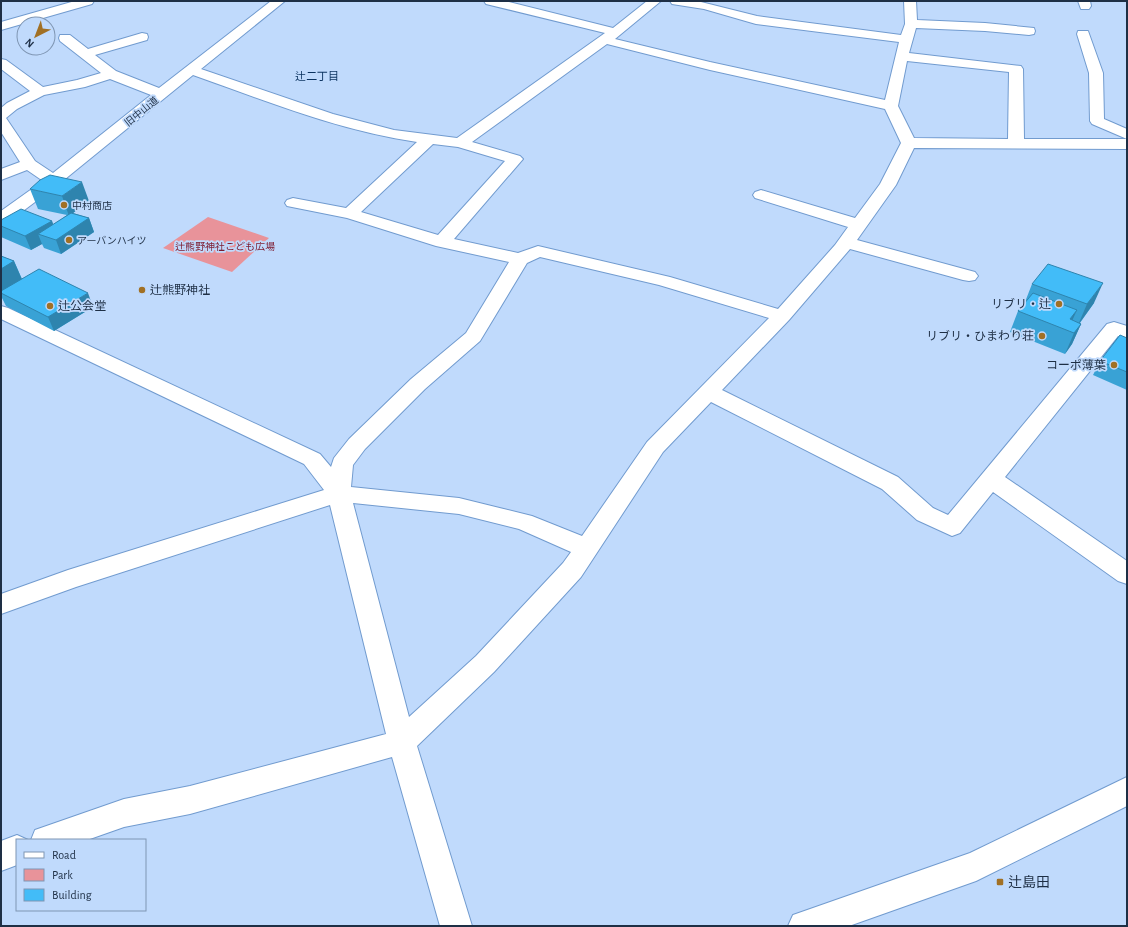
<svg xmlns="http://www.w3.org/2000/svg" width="1128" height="927" font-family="'Alegreya Sans','Noto Sans JP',sans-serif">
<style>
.green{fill:#e8939a}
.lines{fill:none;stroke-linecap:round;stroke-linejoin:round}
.minor-casing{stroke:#719bcf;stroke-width:2}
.minor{fill:#fff;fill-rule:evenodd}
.wall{fill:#39a2d5}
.shaded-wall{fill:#2e84ae}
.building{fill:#42bcf8;stroke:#2e84ae}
.poi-dot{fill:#a17024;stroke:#c0dafc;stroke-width:1.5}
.labels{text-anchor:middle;stroke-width:3.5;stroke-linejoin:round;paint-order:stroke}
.far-street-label{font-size:10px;fill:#1e2f45;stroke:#c0dafc}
.far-poi-label{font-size:10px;fill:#1e2f45;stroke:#c0dafc;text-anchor:start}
.far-park-label{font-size:10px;fill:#7d1a2f;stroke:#c0dafc}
.far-neighbourhood-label{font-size:11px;fill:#0a325f;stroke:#c0dafc}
.poi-label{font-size:12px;fill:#1e2f45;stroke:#c0dafc;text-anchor:end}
.near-poi-label{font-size:14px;fill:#1e2f45;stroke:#c0dafc;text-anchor:start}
</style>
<rect width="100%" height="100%" fill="#c0dafc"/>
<path class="green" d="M208,217L269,238L232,272L163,248Z"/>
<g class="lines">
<defs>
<path id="minor" d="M75,1H94L92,4L1,30V22Z
M271,1H285L201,69L333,114L394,130L457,138L605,33L486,4L484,1H505L613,28L647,1H661L615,39L710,62L885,100L899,42L756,24L704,9L672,4L670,1H697L757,16L901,35L905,24L904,1H916L917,20L985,23L1034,28L1035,31L1034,34L1029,35L985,31L916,28L909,53L1021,66L1023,69L1024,139H1127L1092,124L1090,121L1089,73L1077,34L1078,31H1088L1103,73L1104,119L1127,129V149L914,148L896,185L857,240L975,272L978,276L975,280L969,281L963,280L850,249L789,320L722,390L898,477L933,508L948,515L1107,324L1114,322L1127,326V339L1118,336L1005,477L1127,561V584L1118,581L993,492L960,533L952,536L917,520L882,489L711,402L663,452L581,577L494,672L417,746L472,926H440L392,757L190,814L124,827L87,840H31L35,830L124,799L190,786L386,734L330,505L76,587L1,614V594L68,570L324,490L304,464L1,319V306L8,308L320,454L331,467L334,458L349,439L411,379L466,333L509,262L436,246L347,218L287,206L285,203L287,200L293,198L346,208L417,142C340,131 266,101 193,75L59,184L7,223L1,224V211L43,181L27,170L1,180V169L20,162L1,132V108L7,103L30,91L1,69V59L6,60L43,87L77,80L101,73L60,41L59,38L60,35H70L88,49L142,33L147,34L148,37L147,40L95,55L116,71L159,88ZM607,44L710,70L885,109L901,143L880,184L855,218L761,190L755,192L753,195L755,198L848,227L835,245L778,309L670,277L538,246L518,253L454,239L523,159L520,156L472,142ZM907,61L1009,72L1008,139L914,138L898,106ZM110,79L151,95L53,173L35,161L6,118L17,109L44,95L85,87ZM433,144L458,147L505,161L438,235L361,212ZM540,257L659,285L769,318L647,442L582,536L532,516L459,498L351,487L353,465L365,449L425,389L480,341L527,263ZM353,503L459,514L519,529L571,552L563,563L476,656L409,717Z
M1078,1H1090L1091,6L1089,9H1081Z
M1127,777V806L976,881L849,926H788L793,915L970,853Z
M17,835L28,840H17V865L1,871V841Z"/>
</defs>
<use href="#minor" class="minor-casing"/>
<use href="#minor" class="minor"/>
</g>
<path class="wall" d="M30,189L89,201L73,213L89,218L94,232L61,254L44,248L42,244L31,250L1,237V220L52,221L53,225L67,215L38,209Z
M1,256L14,261L22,279L93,307L54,331L6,306L1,296Z
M1032,284L1094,303L1080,323L1081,324L1072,344L1065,354L1010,332L1018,311L1025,302Z
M1127,338V390L1093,375L1100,361Z"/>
<path class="shaded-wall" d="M82,182L89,201L69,216L62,196Z
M89,218L94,232L61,254L56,240Z
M52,221L57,235L38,234L42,244L31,250L25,236Z
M1,258L14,261L23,282L1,293Z
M1103,283L1094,303L1078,325L1087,304Z
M88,293L93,307L54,331L48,317Z
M1077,310L1068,330L1070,319Z
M1081,324L1072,344L1065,354L1074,333Z"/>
<path class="building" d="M50,175L82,182L62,196L30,189L40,180Z
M21,209L52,221L25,236L1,226V220Z
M71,213L89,218L56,240L38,234Z
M1,256L14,261L1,269Z
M1048,264L1103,283L1087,304L1032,284Z
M39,269L88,293L48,317L1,293V291Z
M1033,293L1077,310L1070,319L1081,324L1074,333L1018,311Z
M1120,335L1127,338V372L1100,361Z"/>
<g class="poi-dot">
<circle cx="64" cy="205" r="4"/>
<circle cx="69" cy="240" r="4"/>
<circle cx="142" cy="290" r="4"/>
<circle cx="1059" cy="304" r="4"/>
<circle cx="50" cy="306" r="4"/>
<circle cx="1042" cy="336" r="4"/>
<circle cx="1114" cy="365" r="4"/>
<rect x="996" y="878" width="8" height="8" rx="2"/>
</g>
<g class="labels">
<g class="far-street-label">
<text transform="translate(141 111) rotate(-39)" y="4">旧中山道</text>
</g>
<g class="far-poi-label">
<text x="72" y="209">中村商店</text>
<text x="77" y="244">アーバンハイツ</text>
</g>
<g class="far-park-label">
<text x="225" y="250">辻熊野神社こども広場</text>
</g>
<g class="far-neighbourhood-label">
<text x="317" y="80">辻二丁目</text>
</g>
<g class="poi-label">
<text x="150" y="294" text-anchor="start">辻熊野神社</text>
<text x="1051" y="308">リブリ・辻</text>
<text x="58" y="310" text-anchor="start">辻公会堂</text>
<text x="1034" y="340">リブリ・ひまわり荘</text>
<text x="1106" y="369">コーポ薄葉</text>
</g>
<g class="near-poi-label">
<text x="1008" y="887">辻島田</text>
</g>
</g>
<rect width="1128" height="927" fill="none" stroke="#1e2f45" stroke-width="4"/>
<rect x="16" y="839" width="130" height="72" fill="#c0dafc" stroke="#7f96b3"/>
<rect x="24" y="852" width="20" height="6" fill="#ffffff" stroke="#7f96b3"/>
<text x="52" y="859" font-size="12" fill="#1e2f45">Road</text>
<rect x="24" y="869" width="20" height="12" fill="#e8939a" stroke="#7f96b3"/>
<text x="52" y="879" font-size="12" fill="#1e2f45">Park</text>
<rect x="24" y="889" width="20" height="12" fill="#42bcf8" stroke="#7f96b3"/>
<text x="52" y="899" font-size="12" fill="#1e2f45">Building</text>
<g transform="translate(36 36) rotate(222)"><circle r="19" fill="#c0dafc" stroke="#7f96b3"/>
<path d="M0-3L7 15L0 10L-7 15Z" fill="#a17024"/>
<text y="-6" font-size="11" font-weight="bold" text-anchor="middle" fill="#1e2f45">N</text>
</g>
</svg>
